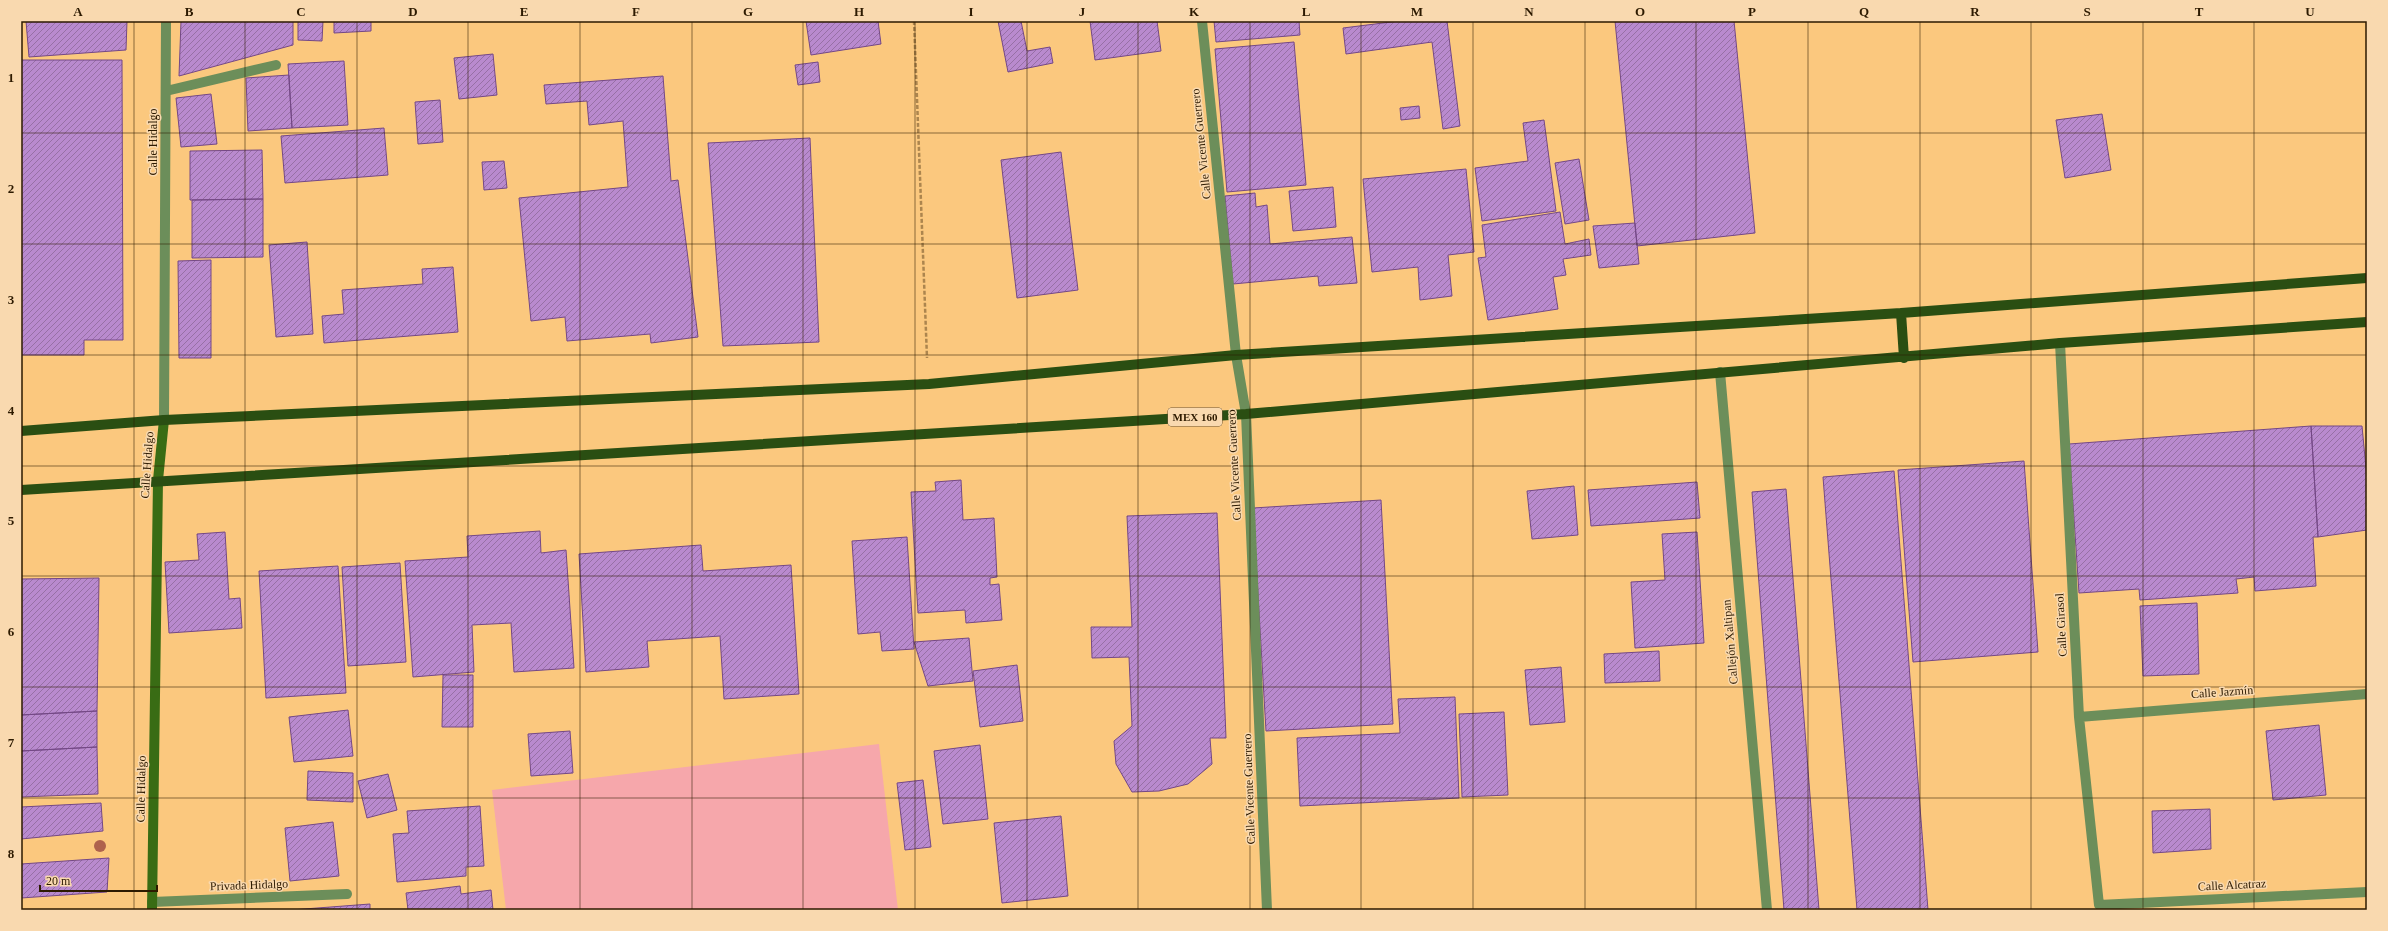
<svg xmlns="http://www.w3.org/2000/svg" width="2388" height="931" font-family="'Times New Roman',serif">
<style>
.park{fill:#f6a7ab}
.building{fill:url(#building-hatch);stroke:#744886}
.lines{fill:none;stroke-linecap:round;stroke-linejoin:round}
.path{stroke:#ac854e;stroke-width:2.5;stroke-dasharray:4 2;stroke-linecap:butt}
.street{stroke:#6c8e5a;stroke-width:10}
.secondary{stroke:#396c14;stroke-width:10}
.primary{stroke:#2a4e12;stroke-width:10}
.tree{fill:#ae624d}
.grid{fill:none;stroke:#2d1a00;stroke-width:1;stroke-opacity:0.55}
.labels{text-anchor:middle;stroke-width:3;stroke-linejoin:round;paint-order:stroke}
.shield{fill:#f9d9af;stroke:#6a5334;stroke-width:1}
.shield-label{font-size:11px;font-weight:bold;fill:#2d1a00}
.street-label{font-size:12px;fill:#2d1a00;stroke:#f9d9af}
.neatline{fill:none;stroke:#2d1a00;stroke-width:1.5}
.grid-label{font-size:13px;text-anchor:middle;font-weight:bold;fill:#2d1a00}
</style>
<defs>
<pattern id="building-hatch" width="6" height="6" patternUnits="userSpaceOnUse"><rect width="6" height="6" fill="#b98ace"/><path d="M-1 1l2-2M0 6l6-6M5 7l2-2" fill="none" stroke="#9770a5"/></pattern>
</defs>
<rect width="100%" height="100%" fill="#fbc87e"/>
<path class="park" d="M879,744L898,910H506L492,790Z"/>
<path class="building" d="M26,21H127L126,50L29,57Z
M181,21H293V45L179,76Z
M298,21H323L322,41L298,40Z
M334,21H371V31L334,33Z
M806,21H878L881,44L811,55Z
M998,21H1021L1027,51L1050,47L1053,63L1008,72Z
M1090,21H1157L1161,51L1095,60Z
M1214,21H1299L1300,35L1216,42Z
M1399,21H1447L1460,126L1443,129L1432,42L1346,54L1343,28Z
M1615,21H1734L1755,233L1637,246Z
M1294,42L1306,185L1227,192L1215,49Z
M493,54L497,95L459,99L454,58Z
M21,60H122L123,340H84V355H21Z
M344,61L348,125L292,128L288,64Z
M818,62L820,82L798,85L795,65Z
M289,75L292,128L248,131L246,78Z
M663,76L671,181L678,180L698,337L651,343L650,334L567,341L565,317L531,321L519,198L628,187L623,121L589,125L587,101L546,104L544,85Z
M211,94L217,144L181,147L176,98Z
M440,100L443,142L418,144L415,102Z
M1419,106L1420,118L1401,120L1400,108Z
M2102,114L2111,170L2065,178L2056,120Z
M1544,120L1556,211L1482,221L1475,168L1528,161L1523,123Z
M384,128L388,175L285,183L281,136Z
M810,138L819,342L723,346L708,143Z
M262,150L263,199L190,200V151Z
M1061,152L1078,290L1017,298L1001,160Z
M1579,159L1589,220L1565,224L1555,163Z
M504,161L507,188L484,190L482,162Z
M1466,169L1474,252L1448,255L1452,296L1420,300L1418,267L1372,272L1363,179Z
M1333,187L1336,227L1293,231L1289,191Z
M1255,193L1256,207L1267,205L1270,244L1352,237L1357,283L1319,286L1318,276L1233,284L1225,196Z
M263,199V257L192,258V200Z
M1560,212L1565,244L1589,239L1591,255L1563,259L1566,275L1553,277L1558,309L1488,320L1478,258L1486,257L1482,225Z
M1635,223L1639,264L1599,268L1593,226Z
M307,242L313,334L276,337L269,245Z
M211,260V358H179L178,261Z
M453,267L458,332L324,343L322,316L344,314L342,290L423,284L422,269Z
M2311,426H2362L2367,479V530L2318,537Z
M2311,426L2318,537H2313L2316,586L2255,591L2254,577L2236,579L2238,593L2140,600L2139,589L2079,593L2069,444Z
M2024,461L2038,652L1913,662L1898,470Z
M1894,471L1928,910H1857L1823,477Z
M961,480L963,520L994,518L997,577L990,578V585L999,584L1002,620L966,623L965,610L918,613L911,492L936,491L935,482Z
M1697,482L1700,518L1591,526L1588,490Z
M1574,486L1578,535L1532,539L1527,491Z
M1786,489L1819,910H1784L1752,492Z
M1381,500L1393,724L1266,731L1253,508Z
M1217,513L1226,738H1210L1212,764L1188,784L1159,791L1132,792L1116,764L1114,741L1132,726L1129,657L1092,658L1091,627H1132L1127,516Z
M540,531L541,553L566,550L574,668L514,672L511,623L472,625L474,672L413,677L405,561L468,557L467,536Z
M225,532L229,599L240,598L242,628L169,633L165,562L199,560L197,534Z
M1697,532L1704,643L1635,648L1631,582L1665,580L1662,534Z
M907,537L914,649L882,651L880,632L858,634L852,541Z
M701,545L703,571L791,565L799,694L724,699L720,636L647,641L649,667L586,672L579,554Z
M400,563L406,662L348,666L342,567Z
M338,566L346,693L266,698L259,571Z
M99,578L97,711L21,715V579Z
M2197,603L2199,674L2143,676L2140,606Z
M969,638L973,681L928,686L914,642Z
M1659,651L1660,681L1605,683L1604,654Z
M1017,665L1023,721L980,727L973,671Z
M1561,667L1565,722L1530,725L1525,670Z
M443,675H473V727H442Z
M1455,697L1459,798L1300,806L1297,738L1400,733L1398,699Z
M348,710L353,756L294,762L289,717Z
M97,711V747L21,751V715Z
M1504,712L1508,795L1462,797L1459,714Z
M2319,725L2326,795L2273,800L2266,731Z
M570,731L573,773L531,776L528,734Z
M980,745L988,819L943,824L934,751Z
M97,747L98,794L21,797V751Z
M308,771L353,773V802L307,800Z
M388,774L397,810L367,818L358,781Z
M923,780L931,847L905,850L897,783Z
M101,803L103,831L21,839V807Z
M480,806L484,866L466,867V876L397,882L393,834L409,833L407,811Z
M2210,809L2211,849L2153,853L2152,811Z
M1061,816L1068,896L1002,903L994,823Z
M333,822L339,876L290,881L285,828Z
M109,858L107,892L21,898V864Z
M460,886L461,894L491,890L493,910H408L406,893Z
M370,904V910H291Z"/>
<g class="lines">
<path class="path" d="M914,21L927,358"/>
<path class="street" d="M1202,21L1236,355L1246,414L1267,910
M166,91L276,65
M2060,343L2079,717L2099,905L2367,892
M1720,372L1767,910
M164,420L166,21
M2079,717L2367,694
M152,902L347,894"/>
<path class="secondary" d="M152,910L158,480L164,420"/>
<path class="primary" d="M1901,313L1904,358
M21,431L164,420L929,384L1236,355L1901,313L2367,278
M21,490L1246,414L2060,343L2367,322"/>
</g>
<circle class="tree" cx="100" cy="846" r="6"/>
<path class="grid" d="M134,21V910M245,21V910M357,21V910M468,21V910M580,21V910M692,21V910M803,21V910M915,21V910M1027,21V910M1138,21V910M1250,21V910M1361,21V910M1473,21V910M1585,21V910M1696,21V910M1808,21V910M1920,21V910M2031,21V910M2143,21V910M2254,21V910M21,133H2367M21,244H2367M21,355H2367M21,466H2367M21,576H2367M21,687H2367M21,798H2367"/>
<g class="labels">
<rect class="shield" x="1168" y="408" width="54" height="18" rx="3"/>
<g class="shield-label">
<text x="1195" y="421">MEX 160</text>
</g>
<g class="street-label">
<text transform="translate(153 142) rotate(-90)" y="4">Calle Hidalgo</text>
<text transform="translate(1201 144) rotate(-96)" y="4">Calle Vicente Guerrero</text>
<text transform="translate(147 465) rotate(-86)" y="4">Calle Hidalgo</text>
<text transform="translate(1234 465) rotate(-93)" y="4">Calle Vicente Guerrero</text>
<text transform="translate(2061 625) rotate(-93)" y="4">Calle Girasol</text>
<text transform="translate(1730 642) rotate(-95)" y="4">Callejón Xaltipan</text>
<text transform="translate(2222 692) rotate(-4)" y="4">Calle Jazmín</text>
<text transform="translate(141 789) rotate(-89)" y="4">Calle Hidalgo</text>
<text transform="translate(1249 789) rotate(-92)" y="4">Calle Vicente Guerrero</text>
<text transform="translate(249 885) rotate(-2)" y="4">Privada Hidalgo</text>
<text transform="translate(2232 885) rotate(-3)" y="4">Calle Alcatraz</text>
</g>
</g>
<rect width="2388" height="931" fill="none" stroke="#f9d9af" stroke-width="44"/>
<path d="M40 885v6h117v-6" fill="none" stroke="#2d1a00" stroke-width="2"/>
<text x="46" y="885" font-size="12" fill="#2d1a00" stroke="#f9d9af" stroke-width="3" paint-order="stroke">20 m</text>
<rect x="22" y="22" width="2344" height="887" class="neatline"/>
<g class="grid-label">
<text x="78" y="16">A</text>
<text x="189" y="16">B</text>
<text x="301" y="16">C</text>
<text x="413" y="16">D</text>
<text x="524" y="16">E</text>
<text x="636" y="16">F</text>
<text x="748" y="16">G</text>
<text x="859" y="16">H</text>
<text x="971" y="16">I</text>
<text x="1082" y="16">J</text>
<text x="1194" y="16">K</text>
<text x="1306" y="16">L</text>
<text x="1417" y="16">M</text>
<text x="1529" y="16">N</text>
<text x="1640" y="16">O</text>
<text x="1752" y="16">P</text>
<text x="1864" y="16">Q</text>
<text x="1975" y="16">R</text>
<text x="2087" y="16">S</text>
<text x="2199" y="16">T</text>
<text x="2310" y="16">U</text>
<text x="11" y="82">1</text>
<text x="11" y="193">2</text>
<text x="11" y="304">3</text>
<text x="11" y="415">4</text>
<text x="11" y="525">5</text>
<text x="11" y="636">6</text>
<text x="11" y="747">7</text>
<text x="11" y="858">8</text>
</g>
</svg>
